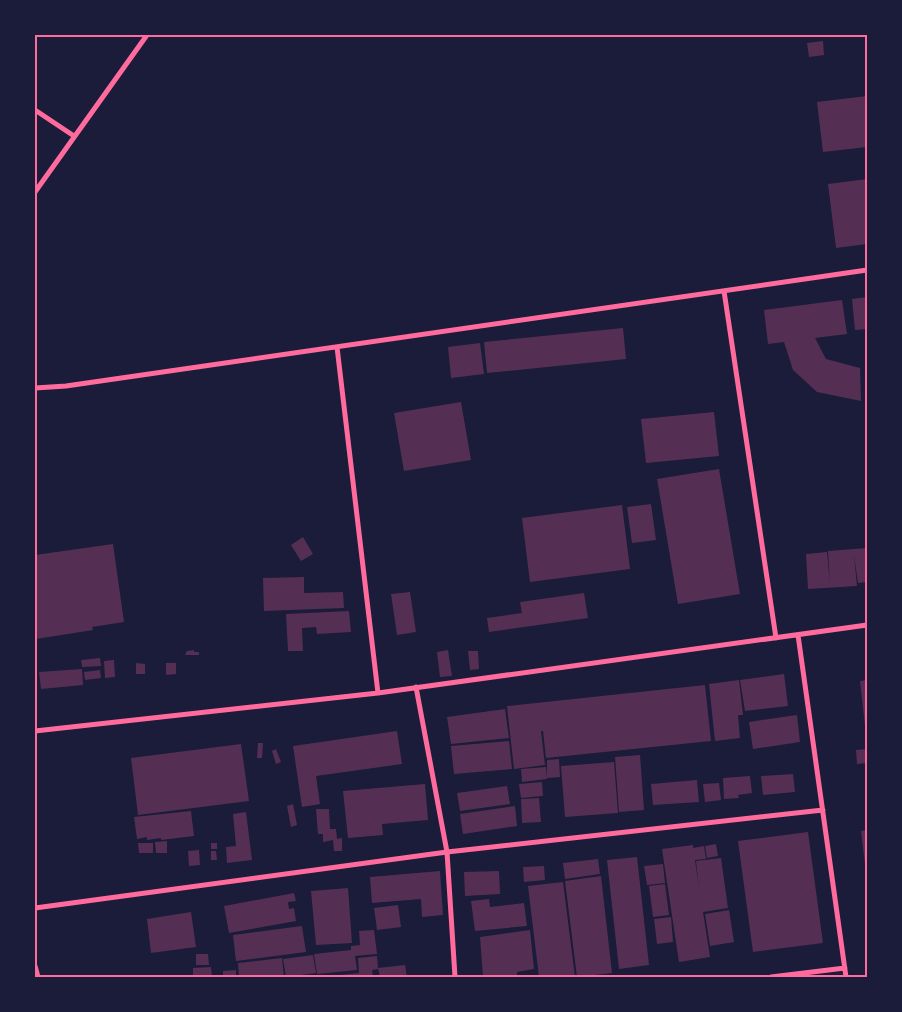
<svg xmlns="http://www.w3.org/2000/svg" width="902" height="1012" font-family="Lato,sans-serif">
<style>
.building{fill:#542f53}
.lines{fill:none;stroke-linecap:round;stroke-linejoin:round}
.minor{stroke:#ff6b9d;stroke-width:5}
.neatline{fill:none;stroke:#ff6b9d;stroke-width:2}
</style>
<rect width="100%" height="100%" fill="#1b1b3a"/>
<path class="building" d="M823,41L824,55L809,57L807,43Z
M867,96V147L823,152L817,102Z
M867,179V244L836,248L828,184Z
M867,297V329L855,330L852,299Z
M842,300L847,334L815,338L826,359L860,368L861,401L817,392L793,370L784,342L768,344L764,310Z
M623,328L626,359L487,373L484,342Z
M480,343L484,374L451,378L448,347Z
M461,402L471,460L404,471L394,413Z
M714,412L719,456L646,463L641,419Z
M719,469L740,594L678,604L657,479Z
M651,504L656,540L632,543L627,507Z
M622,505L630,569L530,582L522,518Z
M303,537L313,554L301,561L291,545Z
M113,544L124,622L92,627L93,630L36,639L35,555Z
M867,548V582L858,583L854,555L857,586L808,589L806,554L827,552L830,584L828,551Z
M304,577V593L343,592L344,608L264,611L263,578Z
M410,592L416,632L397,635L391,594Z
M584,593L588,618L489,632L487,618L522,613L520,602Z
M349,611L351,632L317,634L316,627L302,628L303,651H288L286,614Z
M194,650V652H199V655H185L187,651Z
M448,650L452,676L440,677L437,652Z
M468,651H478L479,669L470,670Z
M100,658L101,666L82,667L81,660Z
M114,660L115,677L105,678L104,661Z
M136,663L145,664V674H136Z
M166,663H176V674L166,675Z
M82,669L83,685L41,689L39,672Z
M100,670L101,678L85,680L84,672Z
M784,674L788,706L745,711L740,680Z
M739,680L743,715H738L740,738L715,741L709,684Z
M867,680V726H865L860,681Z
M705,685L711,741L546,758L543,731H541L545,765L514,769L507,706Z
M505,709L509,738L451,744L447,717Z
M797,715L800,742L753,749L749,722Z
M397,731L402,764L316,776L320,804L302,807L293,746Z
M509,741L512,769L454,774L451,746Z
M258,743H263L262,758H257Z
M241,744L249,801L138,815L131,758Z
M276,749L281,762L276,764L272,751Z
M867,749V763L857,764L856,750Z
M640,755L644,810L619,812L615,757Z
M559,759L560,777L547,778V760Z
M614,762L618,813L565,817L561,766Z
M546,767L547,779L522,782L521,769Z
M793,774L795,792L763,795L761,776Z
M750,776L752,793L738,795L739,798L724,799L723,778Z
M697,780L699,802L653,805L651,784Z
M542,782L543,796L521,798L519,784Z
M719,783L721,800L705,802L703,784Z
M425,784L428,820L382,824L383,835L348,838L343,791Z
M507,786L510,804L460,811L457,793Z
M539,798L541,822L522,823L521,799Z
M293,804L297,825L291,827L287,806Z
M515,806L517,826L463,834L460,814Z
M316,809H329L330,829H336L337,839L342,838V851H334L333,840L323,842V834H318Z
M191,811L194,836L161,840V838L147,840V837L137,839L134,817Z
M246,812L252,860L227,863L226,847L236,846L233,814Z
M867,830V873H866L861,831Z
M808,832L823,943L753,952L738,841Z
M167,841V853H156L155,842Z
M138,843H153V853H139Z
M211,843H217V849H211Z
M716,844L718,856L707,858L705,846Z
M693,845V848L704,846L706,859L695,860L699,888L696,861L721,858L728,908L703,912L710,957L679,962L662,849Z
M199,850L200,865L189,866L188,851Z
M211,851H216L217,860H211Z
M637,857L649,965L619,969L607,860Z
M598,859L600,874L565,879L563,863Z
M663,864L665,883L647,885L644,866Z
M544,866L545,880L524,882L523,867Z
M440,871L443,915L422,917L421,899L372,903L370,877Z
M499,871L500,894L465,896L464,872Z
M601,876L612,973L577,977L565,881Z
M563,882L575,977H539L528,886Z
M665,884L669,915L653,917L649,886Z
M348,888L352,943L316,945L311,891Z
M294,893L296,901L288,902L289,909L294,908L296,921L229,933L224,906Z
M489,899L490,907L524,903L527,926L475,931L471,901Z
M398,905L401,927L377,930L374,908Z
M729,910L734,942L710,946L705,914Z
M191,912L196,947L151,953L147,919Z
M671,917L673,942L657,944L654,919Z
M302,926L306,952L236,961L233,935Z
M374,930L377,954L355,956L357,970L317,974L314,954L351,950V946L360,945L359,931Z
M530,930L534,969L517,972V977H483L480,937Z
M196,954H208L209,965H196Z
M313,955L316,973L286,977L283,959Z
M377,956L378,969L372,970L373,977H331V976L359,973L358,958Z
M282,958L284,977H239L238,963Z
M405,965L407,977H380L378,968Z
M211,967L212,977H193V968Z
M236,970V977H223V971Z"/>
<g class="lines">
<path class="minor" d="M35,110L74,136
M35,192L147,35
M724,291L776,638
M337,347L378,693
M35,388L66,386L867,270
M798,635L846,977
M416,687L447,852L455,977
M35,731L378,693L867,625
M35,908L447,852L823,810
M35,966L38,977
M771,977L845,968"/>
</g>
<rect width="902" height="1012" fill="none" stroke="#1b1b3a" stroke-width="72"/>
<rect x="36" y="36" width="830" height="940" class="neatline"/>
</svg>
